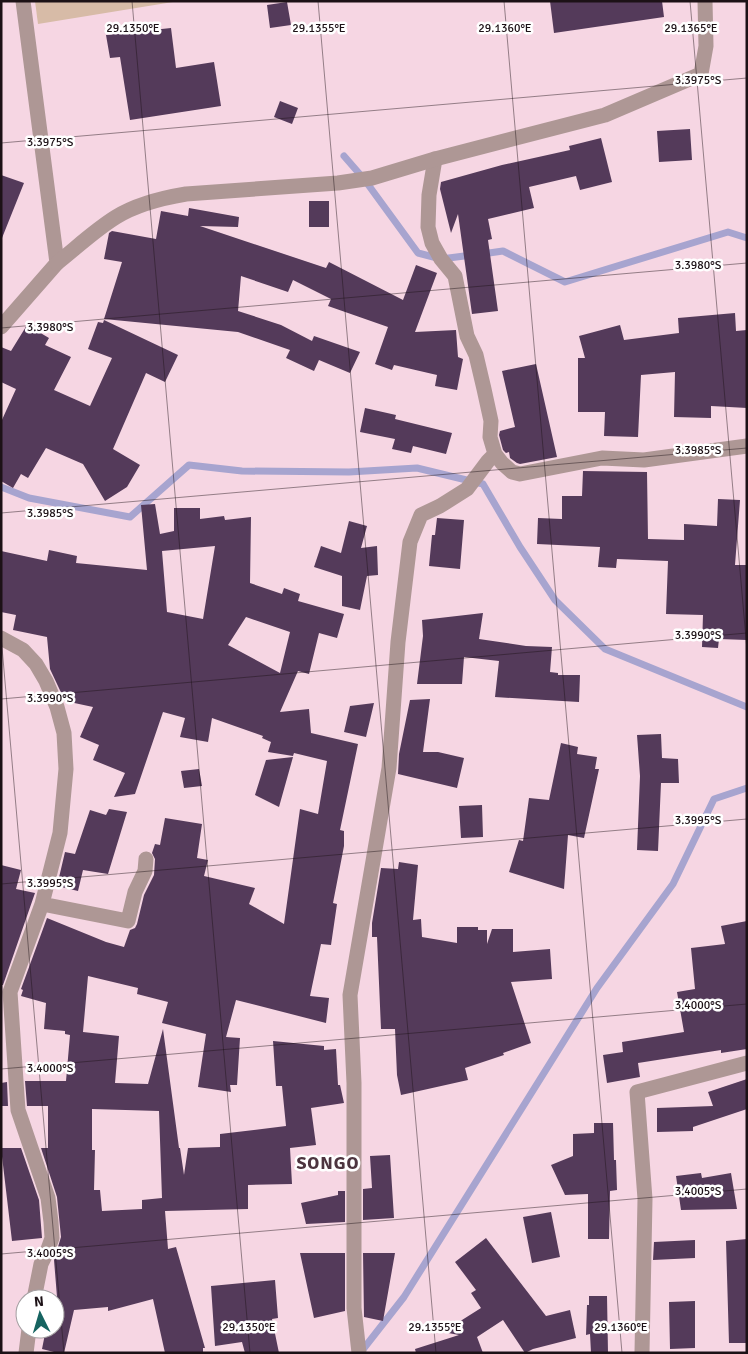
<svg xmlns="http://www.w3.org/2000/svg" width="748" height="1354" font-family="Signika,sans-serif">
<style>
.green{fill:#d7bba7}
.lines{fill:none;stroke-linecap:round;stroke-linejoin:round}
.stream{stroke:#a7a4cf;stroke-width:7}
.building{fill:#543a5a;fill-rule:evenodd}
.minor{stroke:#ae9795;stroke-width:15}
.tertiary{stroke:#ae9795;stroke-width:15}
.ticks{fill:none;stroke:#1c1116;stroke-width:1;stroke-opacity:0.45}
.labels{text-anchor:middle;stroke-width:5;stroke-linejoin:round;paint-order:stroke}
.district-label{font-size:18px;font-weight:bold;letter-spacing:1px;fill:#4d343f;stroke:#fff}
.ticks-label{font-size:12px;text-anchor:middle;fill:#1c1116;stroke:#fff;stroke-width:5;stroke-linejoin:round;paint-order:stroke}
</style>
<rect width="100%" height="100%" fill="#f6d6e3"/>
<path class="green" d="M35,1H179L38,24Z"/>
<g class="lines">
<path class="stream" d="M344,156L364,179L418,253L441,259L472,255
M482,254L503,251L565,282L728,232L747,238
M1,487L29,498L130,517L189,465L242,471L349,472L417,468L483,484L520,547L555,600L605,649L747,707
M361,1352L404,1297L597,988L673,884L714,799L747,788"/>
</g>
<path class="building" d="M550,1H662L664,17L554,33Z
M287,2L291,25L270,28L267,5Z
M171,28L176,68L214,62L221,106L130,120L120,57L110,58L106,35Z
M280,101L298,108L292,124L274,117Z
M690,129L692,160L659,162L657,131Z
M601,138L612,182L580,190L576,176L529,187L534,208L488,219L492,239L488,240L498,311L472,314L458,214L451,233L440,189L441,182L502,165L570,150L569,146Z
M1,175L24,183L2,238H1Z
M309,201H329V227H309Z
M189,208L239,217L238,227L200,226L326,268L329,262L403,300L416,265L437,273L415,332L456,330L458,357L463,359L457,390L435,386L437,375L394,365L392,370L375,364L388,327L328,306L331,299L293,280L288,292L241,276L238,311L281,325L312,341L314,336L360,352L350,373L319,360L314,371L286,358L290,350L238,332L104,319L122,262L104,259L109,233L112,231L156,239L161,211L188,216Z
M735,313L736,331L747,330V408L711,406V418L674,417L675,372L641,375L638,437L604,436L605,412H578V358H585L579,336L620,325L624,340L679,333L678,318Z
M104,320L178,355L165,382L146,373L113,449L140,465L127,487L105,501L83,464L46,448L28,478L21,474L13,488L1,481V422L16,389L1,382V347L11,351L27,325L49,338L45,345L71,357L54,390L90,406L112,358L88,349L98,322L103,323Z
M536,364L557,457L520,464L517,463L510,458L509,452L506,453L503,450L499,435L500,431L515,427L502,371Z
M365,408L396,415L395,419L452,433L446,454L413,446L411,453L392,449L395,439L360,432Z
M583,471L647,472L648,539L684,540V524L717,526L718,499L740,500L735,565H747V640L719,639L718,648L702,647L703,615L666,614L668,561L617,559L616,568L598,567L600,547L537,544L538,518L562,519V496H582Z
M155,504L160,534L174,531V508H200V519L224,516L225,520L251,517L250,583L282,594L284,588L300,594L298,601L344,614L337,638L319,633L309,674L298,671L280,712L309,709L311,733L358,744L340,830L344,831V846L333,903L337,904L331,945L321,944L310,996L329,998L326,1023L236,1000L226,1037L240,1038L237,1085H230L231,1092L198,1087L206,1034L162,1023L168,1002L137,994L138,988L88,976L83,1032L119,1036L115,1083L148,1084L163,1029L179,1148H180L184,1175L188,1148L220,1147V1134L286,1126L282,1086H276L273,1041L324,1046V1050L336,1049L338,1085H340L344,1103L311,1108L316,1145L290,1148L292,1184L248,1185V1209L165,1211L168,1249L176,1247L205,1348H203V1353H165L153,1299L108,1311V1307L74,1310L64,1353H58L42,1349L46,1329H56L55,1299L53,1297H57L54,1260L61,1237L57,1197L41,1148H48V1106H27L25,1081H66L70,1035L65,1034V1031L44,1029L46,1003L21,996L23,990L21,989L47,918L106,942L124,947L130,930L135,928L137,924L144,895L154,875L155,859L152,853L155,844L160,845L165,818L202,824L197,858L208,860L204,876L255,888L249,904L284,924L300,809L318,814L327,761L294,753L293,756L268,752L271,742L262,738L263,736L212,718L208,742L180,737L185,718L163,712L135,794L114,797L125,773L93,760L99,745L80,737L93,707L65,701L50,669L47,637L13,630L16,615L1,612V551L47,561L49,550L77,556L76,563L147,570L141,505ZM215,546L203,619L167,612L162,551ZM246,617L290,632L280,673L228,645ZM92,1109L159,1111L162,1198L142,1200V1209L102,1211L100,1190H94L95,1150H92Z
M437,518L464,520L460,569L429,566L432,535H435Z
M349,521L367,526L361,548L377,546L378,575L367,576L360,610L342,606V576L314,567L321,546L341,553Z
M483,613L479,639L526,646L552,647L550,672L558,673V675H580L579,702L495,697L499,661L464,657L462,684H417L423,636L422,620Z
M430,699L423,752H438L464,758L457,788L398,774L399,754L410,700Z
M374,703L366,737L344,732L350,706Z
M661,734L662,758L678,759L679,783H661L658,851L637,850L640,776L637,735Z
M561,743L578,747L577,754L597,757L595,769H599L584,838L568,835L564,889L509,872L519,840L523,841L529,798L549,800Z
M293,757L279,807L255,795L266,760Z
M199,769L202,786L184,788L181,771Z
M482,805L483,837L461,838L459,806Z
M109,809L127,812L108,874L83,870L78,891L57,886L65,852L75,854L90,810L106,815Z
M399,862L418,865L413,920L421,919L422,937L457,943V927H478V930H487V944L492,929H513V952L550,949L552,979L511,982L531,1043L503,1053L504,1055L465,1068L468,1080L401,1095L397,1075L395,1029H381L377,937H372V923L381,868L398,869Z
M1,865L21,870L16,889L35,893L3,985H1Z
M747,921V1049L721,1053V1050L638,1063L640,1077L607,1083L603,1055L623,1052L622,1042L684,1032L677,992L695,989L691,948L725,944L721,926Z
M747,1079V1109L693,1127V1131L657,1132V1108L713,1106L708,1092Z
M7,1082L8,1106H1V1083Z
M594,1123H613L614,1160H616L617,1190L610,1191L609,1239H588V1194L565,1195L551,1165L573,1156V1134L594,1133Z
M1,1148H21L39,1200L42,1238L12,1241Z
M390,1155L394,1218L363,1220V1189L372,1188L370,1156Z
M701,1173L702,1178L731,1173L737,1209L681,1210L676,1176Z
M338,1191H345V1222L306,1224L301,1203L338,1195Z
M551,1212L560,1257L532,1263L523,1217Z
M486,1238L546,1316L570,1310L576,1338L533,1349L525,1353L503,1320L477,1337L483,1353H416L415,1349L459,1335L443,1332L481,1308L471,1293L476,1290L455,1262Z
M747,1239V1343H729L726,1241Z
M695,1240V1258L653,1260L654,1242Z
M300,1253H345V1311L314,1318Z
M363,1253H395L383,1321L364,1317Z
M275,1280L278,1318L272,1319L279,1353H245L242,1342L215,1346L211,1286Z
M589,1296H607L608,1353H591L590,1334L586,1335L587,1305H589Z
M695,1301V1348L670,1349L669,1302Z"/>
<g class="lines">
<path class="minor" d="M435,159L429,195L428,227L432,243L441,259L455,276L467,336L476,355L484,389L491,421L490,437L495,454L502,463L512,472L520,474L602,458L644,460L747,446
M1,327L57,263L23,1
M1,638L23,650L36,664L46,681L57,707L64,733L66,769L60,833L42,904L10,992L18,1110L48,1198L51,1222L52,1238L47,1252L41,1264L34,1299
M42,904L128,921L135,892L145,871L146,859
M26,1353L29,1329
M359,1353L354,1308V1083L350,995L389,768L398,642L410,542L421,515L440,506L467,489L488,461L495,454
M642,1353L645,1199L637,1092L747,1063"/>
<path class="tertiary" d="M57,263C76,248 95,230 116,217C137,204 162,198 186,194L338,183L372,178L435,159L605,115L701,74L706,46L705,1"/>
</g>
<path class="ticks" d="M132,1L250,1353M318,1L436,1353M504,1L622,1353M690,1L747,650M1,143L747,78M1,328L747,263M1,513L747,448M1,636L64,1353M1,699L747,633M1,884L747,819M1,1069L747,1004M1,1254L747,1189"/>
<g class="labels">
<g class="district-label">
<text x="328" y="1169">SONGO</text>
</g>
</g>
<g class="ticks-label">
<text x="133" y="32">29.1350°E</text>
<text x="319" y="32">29.1355°E</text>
<text x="505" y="32">29.1360°E</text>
<text x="691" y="32">29.1365°E</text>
<text x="698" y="84">3.3975°S</text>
<text x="50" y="146">3.3975°S</text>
<text x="698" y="269">3.3980°S</text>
<text x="50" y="331">3.3980°S</text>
<text x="698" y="454">3.3985°S</text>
<text x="50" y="517">3.3985°S</text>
<text x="698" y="639">3.3990°S</text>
<text x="50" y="702">3.3990°S</text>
<text x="698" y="824">3.3995°S</text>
<text x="50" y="887">3.3995°S</text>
<text x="698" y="1009">3.4000°S</text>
<text x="50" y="1072">3.4000°S</text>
<text x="698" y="1195">3.4005°S</text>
<text x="50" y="1257">3.4005°S</text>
<text x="249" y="1331">29.1350°E</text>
<text x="435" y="1331">29.1355°E</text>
<text x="621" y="1331">29.1360°E</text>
</g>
<rect width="748" height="1354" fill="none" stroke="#1c1116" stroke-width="5"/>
<g transform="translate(40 1314) rotate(355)"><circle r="24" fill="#ffffff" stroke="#a4a0a2"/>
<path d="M0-4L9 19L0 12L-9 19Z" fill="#166461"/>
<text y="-8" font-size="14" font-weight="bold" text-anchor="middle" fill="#1c1116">N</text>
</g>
</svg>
